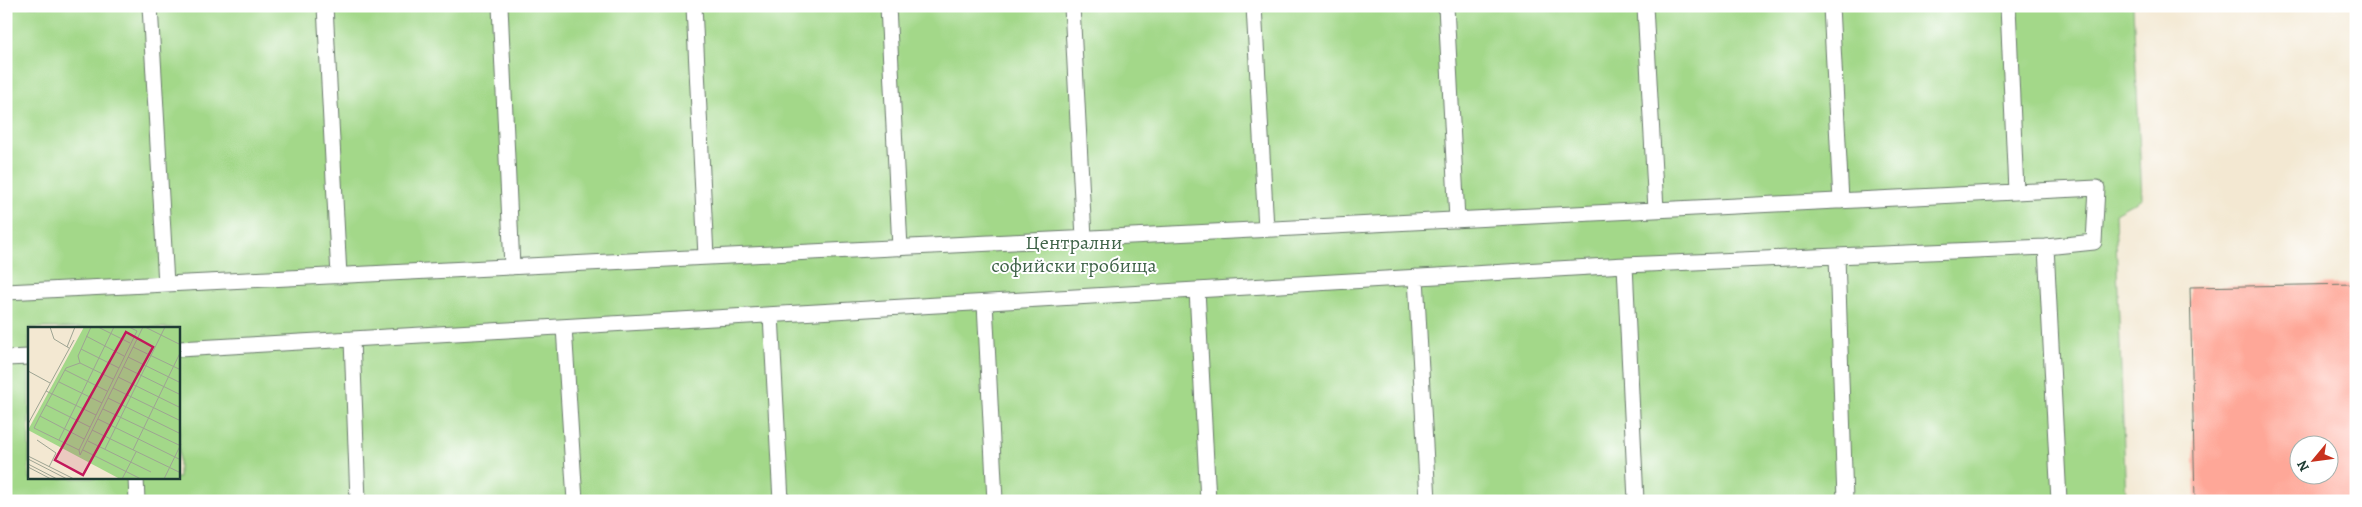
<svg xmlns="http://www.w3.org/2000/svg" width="2362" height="507" font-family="Alegreya,serif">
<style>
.green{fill:#a3d889;stroke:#618a5e;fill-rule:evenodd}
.building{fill:#fea798;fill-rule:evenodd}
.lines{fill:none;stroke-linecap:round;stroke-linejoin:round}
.service-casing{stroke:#69796b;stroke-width:17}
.service{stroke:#fff;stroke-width:15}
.labels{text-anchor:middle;stroke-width:4;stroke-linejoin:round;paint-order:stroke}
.park-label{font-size:20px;fill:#406449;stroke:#fff}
.inset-road{fill:none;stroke:#9ea493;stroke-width:1}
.view{fill:#c2185b;fill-opacity:0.15;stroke:#c2185b;stroke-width:2.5}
.inset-edge{fill:none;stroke:#1f3d34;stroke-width:2.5}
</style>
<rect width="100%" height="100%" fill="#fff"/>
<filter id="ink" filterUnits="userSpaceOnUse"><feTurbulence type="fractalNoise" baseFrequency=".02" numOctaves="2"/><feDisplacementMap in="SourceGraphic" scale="10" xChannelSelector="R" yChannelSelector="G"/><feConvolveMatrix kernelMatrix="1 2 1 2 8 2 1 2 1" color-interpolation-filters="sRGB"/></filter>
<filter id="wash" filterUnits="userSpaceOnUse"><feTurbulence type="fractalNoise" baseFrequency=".0096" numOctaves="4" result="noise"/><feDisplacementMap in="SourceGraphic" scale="20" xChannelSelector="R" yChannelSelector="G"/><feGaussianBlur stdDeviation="1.12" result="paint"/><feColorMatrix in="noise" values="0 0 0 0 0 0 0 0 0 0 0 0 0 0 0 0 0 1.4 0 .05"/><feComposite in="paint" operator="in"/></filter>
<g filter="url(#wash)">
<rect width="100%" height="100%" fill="#f3e8d2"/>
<path class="green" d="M6,6H2133L2142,198L2115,213L2126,501H6ZM29,328H179V478H29Z"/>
<g id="blocks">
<path class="building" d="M2356,284V501H2195L2190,287ZM2300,444H2330V474H2300Z"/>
</g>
</g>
<g filter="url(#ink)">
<use href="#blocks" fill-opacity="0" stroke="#69796b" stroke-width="1"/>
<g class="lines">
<defs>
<path id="service" d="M150,6L166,284
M325,6L339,276
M500,6L512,267
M694,6L706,257
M888,6L900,248
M1072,6L1084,238
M1254,6L1266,229
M1446,6L1457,220
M1645,6L1656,210
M1831,6L1841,201
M2008,6L2016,192
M2046,247L2059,501
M1837,256L1845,501
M1625,265L1636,501
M1416,277L1428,501
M1197,290L1208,501
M6,292L2097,188L2094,242L2046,247L1625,265L179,349
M985,303L995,501
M771,315L781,501
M564,327L575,501
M352,339L358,501
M6,358L29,357
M136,478L137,501"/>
</defs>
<use href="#service" class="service-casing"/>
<use href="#service" class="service"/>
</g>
</g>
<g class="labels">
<g class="park-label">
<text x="1074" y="249">Централни<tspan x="1074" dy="23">софийски гробища</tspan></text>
</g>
</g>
<g transform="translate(28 327)">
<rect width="152" height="152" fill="#f3e8d2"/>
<path d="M56,0H152V152H92L0,103Z" fill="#a3d889"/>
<path class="inset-road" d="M22,0L26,12L41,21M70,0L102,16M117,0L153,18M58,9L96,29M39,20L47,0M105,20L153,43M53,22L91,41M100,30L153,56M52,36L50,29L63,0M96,40L153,68M37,43L79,64M0,44L22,56M90,50L153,81M31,55L74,76M85,61L153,94M18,64L68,88M80,71L153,107M18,78L38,41L52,36L85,52M75,82L153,119M12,89L6,101L51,123M70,92L153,133M0,97L46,13M64,103L153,146M56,112L12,89L18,78L62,100M9,113L28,126L21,140M31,113L86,0M60,114L123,145M77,122L137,0M55,123L113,152M105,123L153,24M52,128L51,123L109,4L101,0M52,128L115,0M0,129L46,152M0,132L39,152M0,137L29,152M0,140L23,152M94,152L108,125M136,152L153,117"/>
<path class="view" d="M98,5L125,20L55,148L27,133Z"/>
<rect width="152" height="152" class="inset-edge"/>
</g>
<rect width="2362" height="507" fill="none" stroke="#fff" stroke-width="25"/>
<g transform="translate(2314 460) rotate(241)"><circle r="24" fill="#ffffff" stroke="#a5b1ae"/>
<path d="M0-4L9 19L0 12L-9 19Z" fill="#c8321e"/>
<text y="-8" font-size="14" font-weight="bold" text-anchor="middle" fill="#1f3d34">N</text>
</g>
</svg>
